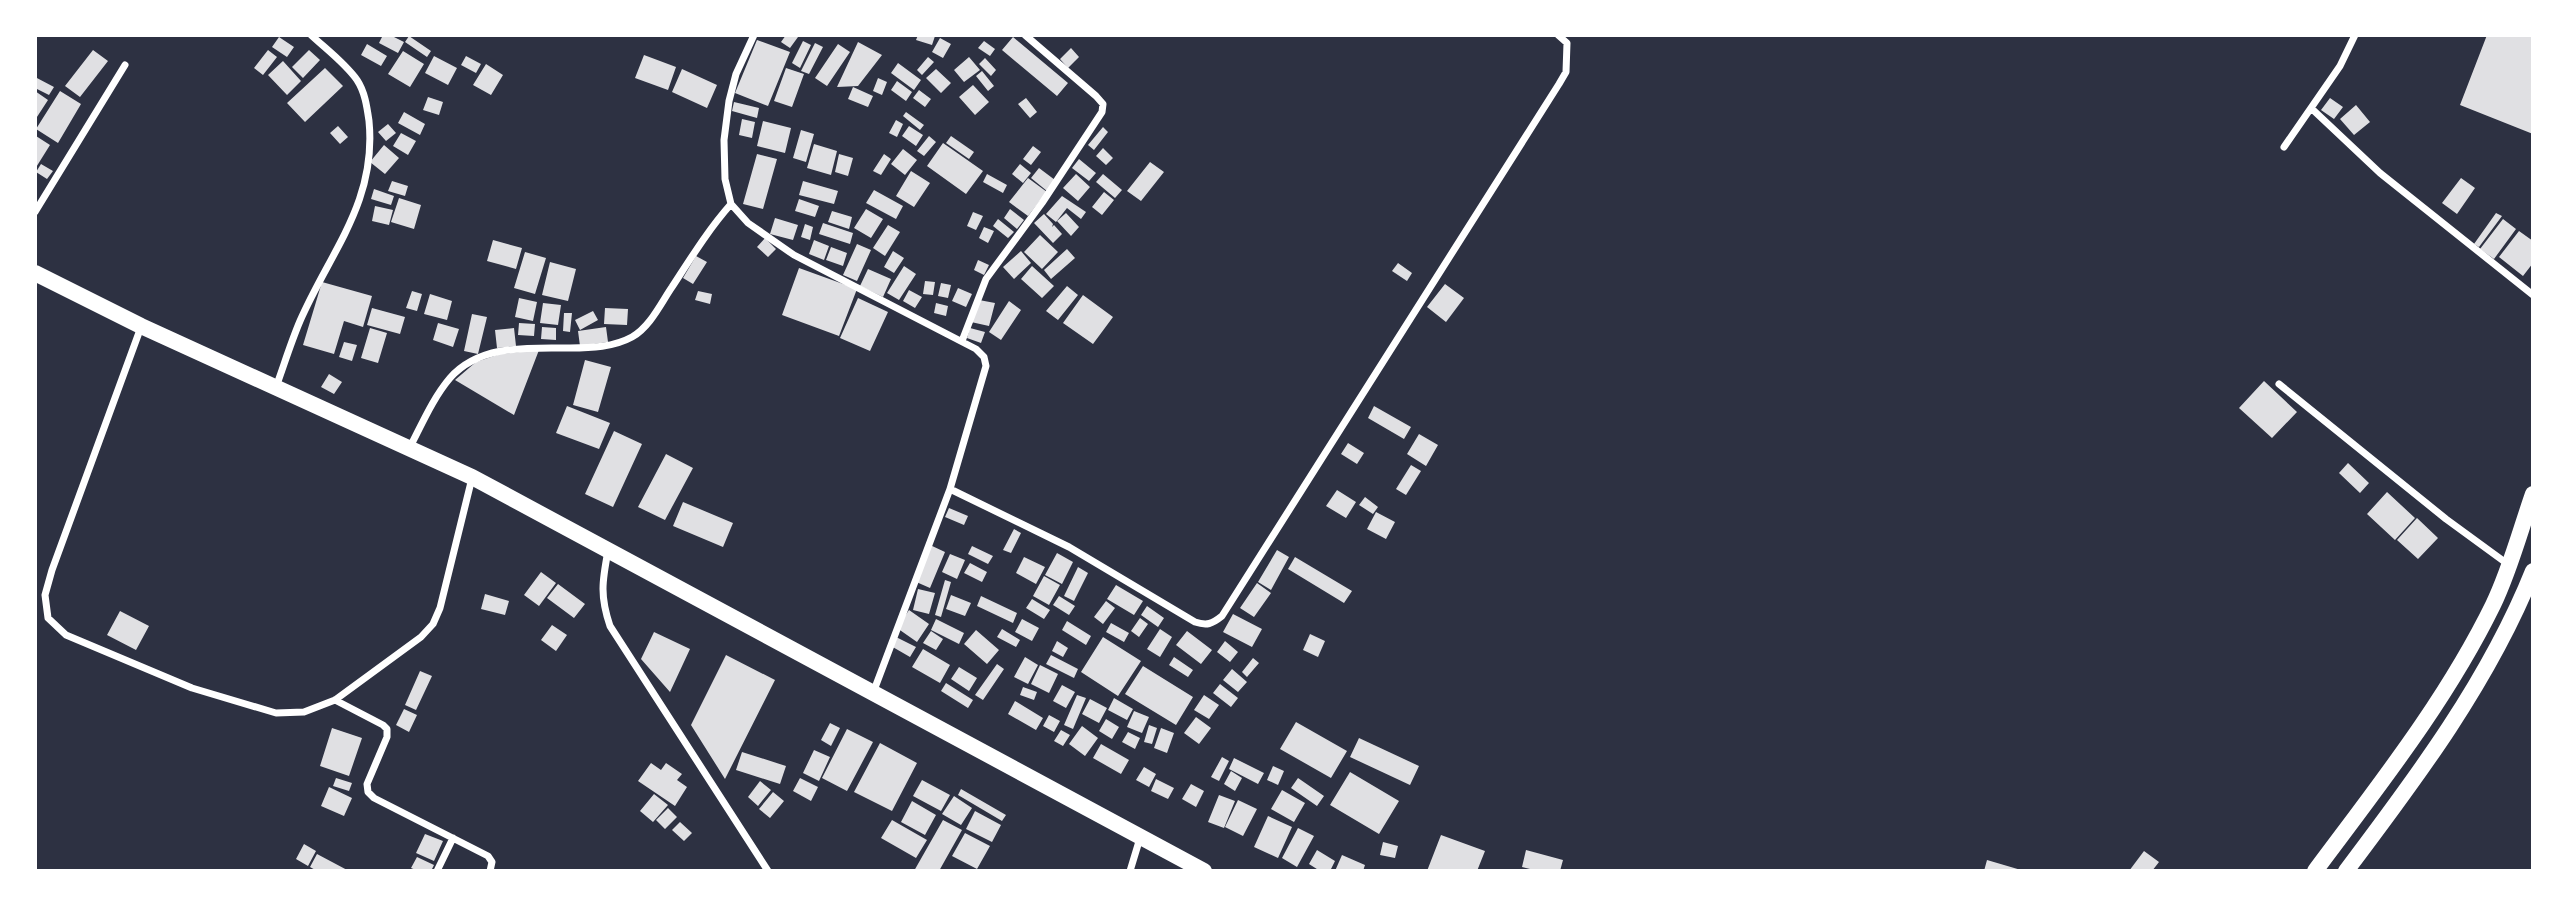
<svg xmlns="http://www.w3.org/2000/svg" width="2568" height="906" font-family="'Fira Sans',sans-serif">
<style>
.building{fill:#e0e0e3}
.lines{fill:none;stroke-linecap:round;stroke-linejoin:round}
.minor{stroke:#fff;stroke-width:7}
.primary{stroke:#fff;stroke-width:16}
</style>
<rect width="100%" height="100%" fill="#2d3142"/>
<path class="building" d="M383,35H390L404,42L398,53L379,43Z
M786,35L798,37L790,48L781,42Z
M918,35L935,36L932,45L916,40Z
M2487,35H2533V134L2460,105Z
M409,36L431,51L427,57L405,42Z
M279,37L294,47L287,57L272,47Z
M1013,37L1068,83L1057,96L1002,50Z
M940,38L951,44L943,58L932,52Z
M757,40L790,52L768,106L735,93Z
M803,41L811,45L800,68L792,63Z
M984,41L995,49L990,56L978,48Z
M858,42L882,55L858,86L837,87Z
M815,43L823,47L809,74L801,71Z
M367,44L387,56L381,66L361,55Z
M838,44L850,52L827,86L815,78Z
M1071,48L1079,57L1068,68L1060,59Z
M93,50L108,61L80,97L65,86Z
M268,50L277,57L263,75L254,68Z
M309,50L320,60L303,78L292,67Z
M403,51L424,64L410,87L388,74Z
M644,55L676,67L668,90L635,78Z
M434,56L457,68L448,85L425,73Z
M466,56L481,64L476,73L461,65Z
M928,57L934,62L922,75L917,70Z
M969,57L980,70L964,82L954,70Z
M985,58L996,70L991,76L979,64Z
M283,61L301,81L287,95L268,75Z
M898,63L921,80L914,90L891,73Z
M486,64L503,75L491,95L473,85Z
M325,68L343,86L305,122L287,103Z
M786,68L804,74L792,107L774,101Z
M682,69L717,85L707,108L672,92Z
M936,69L951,83L941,93L926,78Z
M982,71L994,86L988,91L976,76Z
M35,77L54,87L49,95L35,88Z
M878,78L887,82L882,95L873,91Z
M897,81L912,92L906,101L891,90Z
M973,85L989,102L975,115L959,97Z
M853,87L873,96L868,107L848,99Z
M919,90L931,99L925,107L913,98Z
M35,91L48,100L35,120Z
M60,91L81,104L58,143L36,129Z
M428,97L443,102L439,115L423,110Z
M1026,98L1037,112L1030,118L1018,104Z
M2330,98L2343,107L2334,119L2321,110Z
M734,102L759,108L757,118L732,111Z
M2356,105L2370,122L2354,135L2340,119Z
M404,112L425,124L420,135L398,123Z
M906,112L924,125L920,130L903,116Z
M742,119L755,122L752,138L739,135Z
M896,120L903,124L897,137L889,133Z
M763,121L791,128L785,153L757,146Z
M388,124L396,133L386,141L378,132Z
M338,126L348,137L340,144L330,133Z
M909,126L923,135L916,146L902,136Z
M1103,127L1108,132L1094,150L1088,145Z
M801,130L814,134L806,162L793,158Z
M401,133L416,141L408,155L393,146Z
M36,136L50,145L35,169V138Z
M929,136L936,142L924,156L917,151Z
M951,136L974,152L969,159L946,143Z
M943,143L983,171L966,194L927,166Z
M814,144L837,151L831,175L807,168Z
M384,145L399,158L385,174L370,162Z
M1033,146L1041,152L1031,165L1023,159Z
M1103,148L1113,158L1106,165L1096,156Z
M903,149L917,160L905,175L891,164Z
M757,154L777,159L763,209L743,204Z
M839,154L853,158L848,176L835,172Z
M884,154L891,159L881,175L873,171Z
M1079,159L1096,173L1089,181L1072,168Z
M1150,162L1164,172L1141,201L1127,191Z
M41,164L53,171L47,179L36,172Z
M1020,164L1031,173L1023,183L1012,174Z
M1039,168L1055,180L1047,191L1031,178Z
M911,171L930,183L914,207L896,196Z
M987,174L1007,185L1003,193L983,182Z
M1076,174L1090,187L1078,201L1063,188Z
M1103,174L1122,190L1115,198L1096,182Z
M1028,178L1047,192L1028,216L1009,202Z
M2461,178L2475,188L2457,214L2442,203Z
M392,181L408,186L405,196L388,191Z
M803,181L838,191L834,204L799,195Z
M374,189L394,196L391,205L371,199Z
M874,190L903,206L896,219L866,203Z
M1104,192L1114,200L1102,215L1092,207Z
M1062,196L1086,212L1081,219L1067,208L1056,222L1046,214Z
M399,198L421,205L414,229L391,222Z
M799,199L819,206L815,217L795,211Z
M375,206L393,210L389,225L372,221Z
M866,209L883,219L871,238L854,228Z
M1010,209L1024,220L1017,229L1004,218Z
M832,211L852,217L849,229L828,222Z
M973,212L983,216L976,230L967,226Z
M1066,213L1079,227L1071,236L1057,221Z
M2496,213L2502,216L2479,247L2474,244Z
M1044,214L1053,224L1052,227L1054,225L1062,234L1053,243L1034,223Z
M775,218L798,225L793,240L770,234Z
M998,219L1014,232L1008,238L993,226Z
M2503,219L2516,229L2494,259L2480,249Z
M823,223L853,233L850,244L819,234Z
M805,224L813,227L810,240L801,237Z
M888,225L900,232L885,256L873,248Z
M984,227L994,231L988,243L979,238Z
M2519,231L2533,241V263L2523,276L2499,257Z
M1040,235L1058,252L1042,269L1024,252Z
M765,238L776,249L768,257L757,247Z
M493,240L522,248L516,269L487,261Z
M814,240L829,246L824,260L809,254Z
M857,244L871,250L857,281L843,275Z
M831,247L847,253L843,266L826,260Z
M1067,249L1075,258L1051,279L1044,270Z
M893,251L904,258L894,273L884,267Z
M1021,251L1031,263L1014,279L1003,267Z
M525,252L546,258L535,294L514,288Z
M696,256L707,262L693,284L683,278Z
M978,260L989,265L984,275L974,270Z
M550,262L576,269L568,301L542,295Z
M1398,263L1412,273L1407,281L1392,271Z
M904,266L916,274L899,300L887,293Z
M1032,266L1054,286L1042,298L1021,279Z
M799,268L857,289L839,336L782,315Z
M868,269L891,279L883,297L860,286Z
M925,281L935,282L933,295L923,294Z
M322,282L372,296L363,327L344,321L334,354L303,345Z
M941,283L951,285L948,298L938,296Z
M1445,284L1464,298L1446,322L1427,307Z
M1067,286L1078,295L1058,320L1046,311Z
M958,288L972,294L966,307L952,301Z
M909,290L922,297L915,308L903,301Z
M412,291L422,294L417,311L406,308Z
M698,291L712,294L710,304L695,300Z
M430,294L452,301L447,320L424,314Z
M1083,295L1113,317L1093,344L1063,323Z
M519,298L537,302L533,321L515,317Z
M858,298L888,312L870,351L840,338Z
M979,300L995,303L989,326L971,322Z
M1009,301L1021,310L1001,340L989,332Z
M543,303L561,305L558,325L540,323Z
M936,303L948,306L946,316L934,313Z
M372,308L405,317L400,334L367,325Z
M605,308L628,309L627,325L604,324Z
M593,311L598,320L580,330L575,320Z
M564,313H572L570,332L563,331Z
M472,314L487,317L478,354L464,351Z
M438,323L459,329L453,347L433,340Z
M519,323L535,324L534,336L518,335Z
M542,327L556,328V340L541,339Z
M606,327L608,342L580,346L578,331Z
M370,328L387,333L378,363L361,358Z
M514,328L516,346L497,348L495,330Z
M970,328L985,332L981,343L967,338Z
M344,342L357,345L352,361L339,357Z
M539,350L514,415L455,380L476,362L500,354Z
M585,360L611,367L598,412L573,405Z
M329,374L342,382L334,394L321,387Z
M2264,381L2297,412L2272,438L2239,408Z
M567,406L610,423L599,449L556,433Z
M1374,406L1411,427L1404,439L1368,418Z
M614,431L642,444L613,507L585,494Z
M1419,434L1438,445L1426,466L1407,454Z
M1348,443L1364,453L1357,464L1341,454Z
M666,454L693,468L665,520L638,507Z
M2348,463L2369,483L2360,493L2339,473Z
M1411,465L1421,471L1406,495L1396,489Z
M1337,490L1356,502L1346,518L1326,506Z
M2387,492L2415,518L2395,540L2367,514Z
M1365,497L1378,507L1373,514L1359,505Z
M683,502L733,523L723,547L673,526Z
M949,508L968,516L964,525L945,517Z
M1376,512L1395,522L1386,539L1367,529Z
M2417,518L2438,538L2418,559L2397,540Z
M1014,529L1021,533L1011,553L1003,550Z
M930,545L945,552L930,588L914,581Z
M972,546L993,556L988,564L968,554Z
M1277,550L1289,557L1271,590L1258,582Z
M1057,553L1073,562L1062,584L1045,575Z
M950,554L965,560L957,579L942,572Z
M1024,557L1045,567L1036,584L1016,573Z
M1295,557L1352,591L1344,603L1288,569Z
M970,563L987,572L982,582L964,573Z
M1078,567L1088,573L1074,601L1064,596Z
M541,572L556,583L539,606L524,595Z
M1044,576L1060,585L1049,605L1033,596Z
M945,580L951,582L941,617L935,615Z
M1257,583L1271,593L1254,617L1240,608Z
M558,584L585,604L574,618L547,598Z
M1116,585L1143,601L1134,615L1107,599Z
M918,589L935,593L929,614L913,610Z
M485,594L509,601L505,615L481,609Z
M951,595L971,603L965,616L946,609Z
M981,596L1017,613L1013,623L977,606Z
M1059,596L1075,606L1069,615L1053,605Z
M1032,599L1050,610L1044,619L1026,608Z
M1106,601L1115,608L1103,624L1094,617Z
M1147,606L1164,618L1158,627L1141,615Z
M909,610L929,624L917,642L897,628Z
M120,611L149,626L136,650L107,635Z
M1233,614L1262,629L1252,647L1223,632Z
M1140,618L1148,624L1139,637L1131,631Z
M936,619L964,633L959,644L931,630Z
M1022,619L1039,628L1032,641L1015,632Z
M1067,621L1091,636L1086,645L1062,630Z
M1111,623L1129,633L1124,642L1106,632Z
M552,625L567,635L556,651L541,640Z
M1002,629L1020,640L1016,647L997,637Z
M1160,629L1172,637L1160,657L1147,649Z
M976,630L999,650L987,664L964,644Z
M931,631L943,639L936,650L923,643Z
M1187,631L1212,650L1201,664L1176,645Z
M654,632L690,649L670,692L641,659Z
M1310,634L1325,641L1318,657L1303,650Z
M896,637L916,647L910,657L891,646Z
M1103,637L1141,661L1118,696L1081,672Z
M1057,641L1068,648L1063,657L1052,651Z
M1225,641L1238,652L1230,662L1217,652Z
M923,649L950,665L940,683L912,667Z
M726,655L775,680L725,779L691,725Z
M1051,655L1078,669L1074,678L1046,664Z
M1025,657L1038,665L1028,684L1014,677Z
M1174,657L1193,670L1188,677L1169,665Z
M1253,658L1259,663L1247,677L1242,672Z
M997,664L1004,669L983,700L975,695Z
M1040,665L1058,674L1049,693L1031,684Z
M1143,666L1193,697L1176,725L1125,694Z
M959,667L977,678L969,691L951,679Z
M1232,669L1247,682L1238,692L1223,680Z
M420,671L432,676L416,710L405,705Z
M946,683L973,700L968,708L941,691Z
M1220,684L1238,698L1231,707L1213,693Z
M1062,685L1075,692L1066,708L1053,701Z
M1023,687L1037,692L1034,700L1020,695Z
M1077,695L1086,698L1073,729L1064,725Z
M1204,695L1219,705L1209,719L1194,710Z
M1114,698L1133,709L1127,720L1108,710Z
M1090,699L1107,708L1099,723L1082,714Z
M1015,701L1043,718L1036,730L1008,714Z
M404,709L417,715L409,732L396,725Z
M1134,711L1149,717L1142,733L1127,727Z
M1049,715L1060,721L1054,732L1043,726Z
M1196,717L1211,728L1199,744L1184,733Z
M1106,719L1119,727L1112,739L1099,731Z
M1296,722L1347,751L1331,778L1280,749Z
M830,723L840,728L831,746L821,740Z
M1149,725L1157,728L1152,744L1144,742Z
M1082,726L1098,738L1085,756L1069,744Z
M332,728L362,738L349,776L320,766Z
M1161,728L1174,733L1167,753L1154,748Z
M847,729L873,742L847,791L822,778Z
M1061,730L1070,735L1063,746L1054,741Z
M1128,732L1140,738L1135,749L1122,742Z
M1359,738L1419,766L1410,785L1350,757Z
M880,743L917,763L892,811L854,792Z
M1101,744L1129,760L1121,774L1093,758Z
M814,750L830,757L819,781L803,773Z
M742,752L786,766L780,784L736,770Z
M1222,757L1229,761L1219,781L1211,777Z
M1234,758L1264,773L1258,784L1229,769Z
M651,763L661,770L666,763L682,774L677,780L687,787L675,806L638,781Z
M1273,766L1284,771L1278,785L1267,780Z
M1144,767L1156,774L1149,787L1136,780Z
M1231,771L1242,778L1235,791L1224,784Z
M1350,772L1399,801L1379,834L1330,805Z
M336,778L352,783L349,791L333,786Z
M800,778L818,787L811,801L793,791Z
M1298,778L1324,796L1317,806L1291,788Z
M1156,779L1174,788L1168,799L1151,791Z
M922,780L950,795L941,811L913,796Z
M760,781L771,790L758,806L748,797Z
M1191,784L1204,791L1196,807L1182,799Z
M329,787L352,798L344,816L321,806Z
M961,789L1006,815L1002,821L958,795Z
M1282,790L1305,803L1294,822L1271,809Z
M773,792L784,801L770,818L759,809Z
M654,794L668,805L653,822L640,811Z
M1219,795L1235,801L1224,828L1208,822Z
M954,796L972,808L961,825L942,814Z
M1238,800L1257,809L1243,836L1225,827Z
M912,801L936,815L925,835L901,822Z
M668,808L677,817L665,829L656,820Z
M975,811L1001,825L992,842L966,829Z
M1268,816L1292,827L1278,858L1254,847Z
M892,820L927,840L916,858L881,838Z
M943,820L962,830L939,871H914Z
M680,822L692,833L684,841L672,830Z
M1298,828L1314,836L1297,867L1282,858Z
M965,833L990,846L977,869L952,856Z
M425,834L443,841L434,861L416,853Z
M1441,835L1485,851L1477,871H1427Z
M1383,842L1398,846L1395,858L1380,855Z
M304,844L316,851L308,866L296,859Z
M1317,850L1335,861L1330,871H1320L1309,864Z
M1526,850L1563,860L1560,871H1538L1522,867Z
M2144,851L2159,862L2152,871H2129Z
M317,854L349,871H317L310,867Z
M1342,855L1365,865L1363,871H1335Z
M417,857L434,865L431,871H418L411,868Z
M1987,860L2021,870V871H1984Z"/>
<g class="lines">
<path class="minor" d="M754,35L736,74L729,101L724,140L725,179L731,204L748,223L794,255L976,349L984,357L986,366L950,489L873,693
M2311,108L2380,173L2533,295
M2284,147L2340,66L2355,35
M35,212L125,65
M141,327L52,570L45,595L48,618L66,635L192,688L276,713L304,712L335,700L421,637L433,624L440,608L472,478
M962,341L986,279L1042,203L1102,112L1103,104L1096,96L1025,35
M2279,384L2446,519L2509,565
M276,387C284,365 291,342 300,321C330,252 377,202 369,121C367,107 365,92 357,80C345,63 326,49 311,35
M410,447C422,424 433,398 450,378C480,344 529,348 570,348C591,348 614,347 632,337C650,327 661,303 672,287C691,258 708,230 731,204
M950,489L1069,547L1195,622C1207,626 1212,624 1222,616L1559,84L1566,72L1567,43L1558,35
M608,551C602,582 600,596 610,626L768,871
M335,700L383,725L387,729V737L367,784L368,792L374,798L488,856L492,862L490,871
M437,871L453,838
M1130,871L1140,838"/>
<path class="primary" d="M35,273L141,326L472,477L1204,871
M2315,871C2379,785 2446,701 2493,605C2510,570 2520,531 2533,494
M2346,871C2417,777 2489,681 2533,571"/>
</g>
<rect width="2568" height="906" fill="none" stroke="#ffffff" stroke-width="74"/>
</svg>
